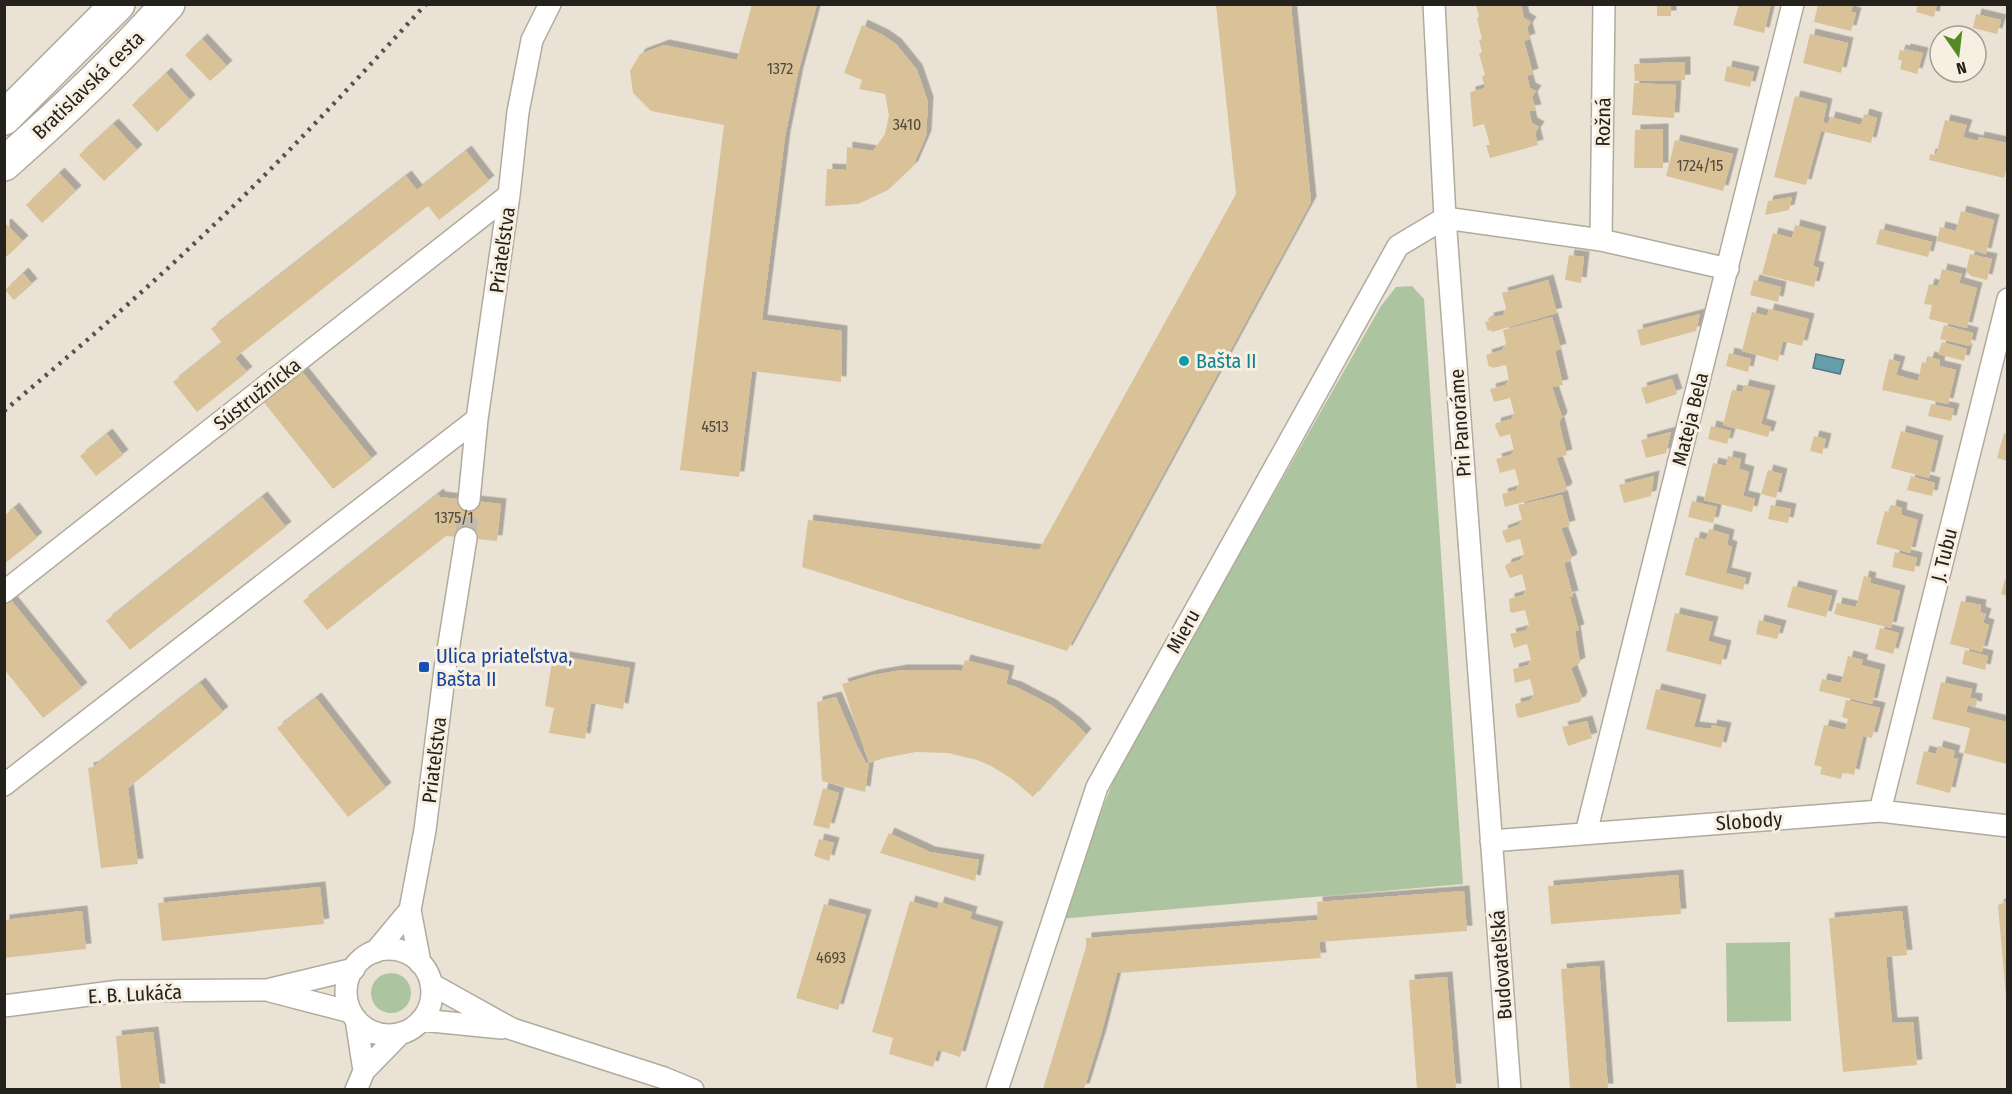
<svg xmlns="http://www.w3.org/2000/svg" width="2012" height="1094" font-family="'Fira Sans Condensed',sans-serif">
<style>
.green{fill:#adc4a0}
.water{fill:#649eaa;stroke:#517980;stroke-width:1.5}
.building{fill:#d9c297;filter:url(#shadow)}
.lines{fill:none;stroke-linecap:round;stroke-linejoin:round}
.minor-tunnel{stroke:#c3bcb0;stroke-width:21;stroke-dasharray:21 10;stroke-linecap:butt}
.minor-casing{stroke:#b1aa9d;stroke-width:24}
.primary-casing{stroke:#b1aa9d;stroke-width:36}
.minor{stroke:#fff;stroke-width:21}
.primary{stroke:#fff;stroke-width:33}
.rail{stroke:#56524b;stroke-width:4.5;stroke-dasharray:3 6;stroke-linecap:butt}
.culture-dot{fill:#0f9aa8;stroke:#f7f0e2;stroke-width:2}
.transit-dot{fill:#1a4fb4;stroke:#f7f0e2;stroke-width:2}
.labels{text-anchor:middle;stroke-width:6;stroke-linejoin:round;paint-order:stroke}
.number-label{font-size:16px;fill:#524a3c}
.street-label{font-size:20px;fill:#25221d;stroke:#f7f0e2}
.culture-label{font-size:20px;fill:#0d838f;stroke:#f7f0e2;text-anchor:start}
.transit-label{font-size:20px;fill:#164399;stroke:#f7f0e2;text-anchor:start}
</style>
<defs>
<filter id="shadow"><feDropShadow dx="5.5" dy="-5.5" stdDeviation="0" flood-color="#0004"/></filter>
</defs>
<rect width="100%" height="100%" fill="#eae3d5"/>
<path class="green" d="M1412,286L1424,299L1463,884L1059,919L1120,764L1381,306L1396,287Z
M1790,942L1791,1021L1727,1022L1726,943Z
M371 993a20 20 0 1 1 40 0a20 20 0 1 1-40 0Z"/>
<path class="water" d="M1816,354L1844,360L1840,374L1813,368Z"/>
<path class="building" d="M752,4H817L798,73L785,137L762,320L842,331L841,382L752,371L739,477L680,470L724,125L651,111L633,93L630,71L640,54L664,45L737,60Z
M1521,4L1524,18L1531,22L1527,28L1530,39L1524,41L1533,74L1527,76L1530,88L1536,91L1532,97L1536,110L1529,111L1532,123L1539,127L1535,133L1538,145L1490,158L1486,145H1490L1484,124L1473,127L1470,92L1485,88L1482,76L1485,75L1479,54L1482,52L1479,40L1482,39L1477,18L1479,17L1476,5Z
M1657,4H1671V16H1657Z
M1739,4H1771L1764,33L1733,25Z
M1818,4H1853L1851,12L1856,13L1851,31L1814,22Z
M1918,4H1937L1934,17L1916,12Z
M1216,5H1291L1311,202L1067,651L802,567L808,520L1039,550L1236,194Z
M1976,14L2001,20L1997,34L1973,28Z
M862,25L883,35L896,44L917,70L928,102L926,136L913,166L888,190L858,204L825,206L827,169L846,170L847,147L873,151L885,134L889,115L885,94L859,89L862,80L844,73Z
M1810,34L1848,43L1841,73L1803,63Z
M202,39L227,66L210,81L185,55Z
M1905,49L1923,53L1917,74L1900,69L1902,61L1898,59L1900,50L1905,51Z
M1685,62V80L1635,81L1634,64Z
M1727,66L1754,72L1750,87L1724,81Z
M166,73L190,100L157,132L132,105Z
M1634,83L1676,85L1674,118L1632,115Z
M1795,96L1827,104L1823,122L1828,124L1830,117L1861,125L1864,114L1877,118L1871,143L1821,131L1806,185L1774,177Z
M1945,120L1967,125L1963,137L1978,141L1979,137L2007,143V166L2004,178L1929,160L1930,154L1936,155Z
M113,124L137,150L104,181L79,155Z
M1663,129V168H1634L1635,130Z
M1675,140L1733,154L1723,191L1666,176Z
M466,151L489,181L439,220L428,206L235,358L247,372L197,412L173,382L222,343L211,329L406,176L417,190Z
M59,173L76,191L42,223L26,205Z
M1792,197L1789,210L1765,215L1768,201Z
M1961,211L1994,220L1986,254L1937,241L1940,227L1956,231Z
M6,224L23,241L4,259V225Z
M1795,225L1821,232L1813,266L1819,268L1814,287L1762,274L1773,233L1792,238Z
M1880,229L1932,242L1928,257L1876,244Z
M1970,254L1992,259L1987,280L1971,276L1966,271Z
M1569,255L1584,257L1581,283L1565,280Z
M1942,269L1962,274L1959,283L1977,288L1967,328L1929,319L1932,305L1924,304L1929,284L1938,286Z
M23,273L32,284L14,300L5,290Z
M1548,280L1557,313L1492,332L1491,330L1488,331L1485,322L1489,321L1488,318L1503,315L1506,308L1502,293Z
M1754,280L1781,287L1778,302L1750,295Z
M1769,309L1809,319L1802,346L1783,341L1778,361L1742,351L1752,312L1767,316Z
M1700,314L1696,331L1641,346L1637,330Z
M1552,317L1561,349L1555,351L1563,385L1552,387L1562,417L1560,421L1515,433L1559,422L1567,455L1556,458L1567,488L1565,491L1505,507L1502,494L1516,490L1519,484L1515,469L1500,473L1496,459L1510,455L1514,451L1510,434L1500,437L1495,426L1496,423L1511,419L1514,413L1510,398L1494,402L1490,389L1505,385L1509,380L1506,365L1492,368V366L1489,367L1486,355L1502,350L1506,343L1503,330Z
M1944,325L1973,333L1970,346L1940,339Z
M1942,342L1967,349L1964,361L1938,354Z
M1729,353L1751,359L1748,372L1726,366Z
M1929,357L1940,360L1939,366L1956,370L1948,404L1882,390L1889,359L1900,362L1896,375L1918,381L1922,362L1927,363Z
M300,369L372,459L333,489L262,400Z
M1672,379L1677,394L1646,404L1641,388Z
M1744,385L1770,391L1761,424L1771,427L1768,437L1723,425L1732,390L1742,392Z
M1931,404L1954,409L1951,421L1928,416Z
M1711,426L1731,431L1727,444L1708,439Z
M1901,431L1938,441L1929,478L1891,468Z
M1671,432L1666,453L1646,458L1641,440Z
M2004,433L2007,434V461L1997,458Z
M107,434L123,455L96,476L80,456Z
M1814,436L1826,439L1822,454L1810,451Z
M1728,456L1741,459L1739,469L1749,472L1743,496L1755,499L1752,512L1704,500L1713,463L1726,466Z
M1768,470L1782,474L1776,498L1761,494Z
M1654,476L1651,496L1624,503L1619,485Z
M1911,476L1935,483L1932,496L1907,490Z
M438,494L440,497L501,504L497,541L446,536L327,630L303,601Z
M1562,495L1570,526L1561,528L1572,558L1570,561L1564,563L1573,596L1547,603L1570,598L1579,630L1575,631L1580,663L1571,668L1582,697L1580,702L1520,718L1517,716L1515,704L1530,700L1534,695L1530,679L1515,683L1513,669L1528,665L1531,659L1527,644L1514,648L1510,634L1526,630L1529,625L1525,610L1512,613L1510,611L1509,599L1523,595L1526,590L1522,574L1510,578L1505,567L1507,564L1520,560L1524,554L1520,539L1506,543L1502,531L1518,525L1522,519L1518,505Z
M262,497L286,527L130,650L106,621Z
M1692,501L1717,507L1713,523L1688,517Z
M1771,505L1791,509L1788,523L1768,519Z
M1891,505L1902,508L1901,515L1918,520L1910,553L1876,544L1885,511L1890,512Z
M14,508L37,538L4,564V516Z
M1709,529L1729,535L1727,545L1732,547L1726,573L1746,578L1743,590L1685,575L1695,537L1706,540Z
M1895,552L1917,558L1914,572L1892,567Z
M1864,576L1871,578L1870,583L1900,591L1891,628L1834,614L1837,603L1856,607Z
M2005,579H2007V596L2001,594Z
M1793,586L1832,596L1826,617L1787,607Z
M10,599L82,688L43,718L4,669V604Z
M1961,601L1981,605L1980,612L1986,614L1983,623L1989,625L1982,652L1950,644Z
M1675,613L1713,622L1708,641L1726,646L1721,665L1666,651Z
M1759,620L1781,626L1777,639L1756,634Z
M1880,628L1899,633L1893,654L1875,649Z
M1965,650L1988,656L1985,670L1962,664Z
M553,655L630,668L623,709L591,703L585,739L549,733L554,708L545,706Z
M1848,656L1863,660L1861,665L1880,670L1872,704L1819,691L1822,679L1841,683Z
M965,660L1009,671L1006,684L1016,687L1051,705L1075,723L1086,734L1033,797L1012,779L991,766L977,760L948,753L916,752L884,758L869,763L865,792L822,781L817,702L836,697L857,746L866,763H869L842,684L873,675L902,670H951L962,671Z
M1941,682L1972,689L1970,698L1977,699L1976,707L1968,705L1966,712L2007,722V764L1964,753L1970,728L1932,719Z
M200,683L223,712L128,788L138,864L101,868L88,768L93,767Z
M1656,689L1701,700L1694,727L1711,729L1712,725L1726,728L1721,748L1646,729Z
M316,698L386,788L348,817L277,728Z
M1846,700L1880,708L1872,738L1863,736L1854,775L1843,772L1841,779L1820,774L1822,767L1814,765L1824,725L1845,730L1848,719L1842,717Z
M1587,721L1592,738L1568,746L1562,727Z
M1938,746L1955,751L1953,758L1958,759L1950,793L1916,784L1924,751L1936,754Z
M823,788L839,793L829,829L813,825Z
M889,833L930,852L979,860L975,881L880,853Z
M819,839L834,843L829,861L814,856Z
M1678,875L1681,914L1551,924L1548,886Z
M320,887L324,924L162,941L158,903Z
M1464,891L1467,931L1319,942L1321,958L1117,973L1101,1035L1084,1089H1043L1086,947V938L1318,920L1317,902Z
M910,901L937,909L939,902L972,912L970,919L998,927L960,1057L938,1050L933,1067L889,1054L893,1038L872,1032Z
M2007,901V997H2006L1998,905Z
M824,904L866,915L838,1010L796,998Z
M82,911L86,949L4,958V920Z
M1902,911L1907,955L1886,957L1892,1023L1913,1022L1917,1065L1843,1072L1829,918Z
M1599,966L1608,1089H1570L1561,969Z
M1447,977L1456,1089H1417L1409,980Z
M153,1032L160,1089H121L116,1036Z"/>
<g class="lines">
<path class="minor-tunnel" d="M466,538L469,500"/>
<defs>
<path id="minor" d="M1434,4L1445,218L1510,1090
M1445,218L1601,240L1728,269
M1601,240L1604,4
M469,500L477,419L509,195L518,112L532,40L550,4
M4,592L509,195
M4,785L477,419
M1880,811L2008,299
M1586,833L1793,4
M1491,841L1880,811L2008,826
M346 992a43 43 0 1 1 86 0a43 43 0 1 1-86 0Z
M375,952L410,910
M420,963L410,910L425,830L445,669L466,538
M431,984L512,1029L664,1078L693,1090
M270,991L351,1012
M4,1006L120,991L267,990L354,969
M356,1019L364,1071
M421,1020L502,1028
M356,1090L364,1071L401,1033
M997,1090L1097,787L1398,246L1445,218"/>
<path id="primary" d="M4,118L118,4
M4,164C62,113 117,61 168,4"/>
</defs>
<use href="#minor" class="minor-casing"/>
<use href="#primary" class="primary-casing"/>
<use href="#minor" class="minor"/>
<use href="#primary" class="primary"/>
<path class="rail" d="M4,411C70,355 136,299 198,240C278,165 352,85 426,4"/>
</g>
<circle class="culture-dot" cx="1184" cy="361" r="6"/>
<rect class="transit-dot" x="418" y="661" width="12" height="12" rx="3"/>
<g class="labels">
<g class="number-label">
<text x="780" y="74">1372</text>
<text x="907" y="130">3410</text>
<text x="1700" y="171">1724/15</text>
<text x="715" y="432">4513</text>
<text x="454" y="523">1375/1</text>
<text x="831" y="963">4693</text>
</g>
<g class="street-label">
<text transform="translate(88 85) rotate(-44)" y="7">Bratislavská cesta</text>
<text transform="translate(1603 122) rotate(-89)" y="7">Rožná</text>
<text transform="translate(502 250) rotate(-82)" y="7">Priateľstva</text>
<text transform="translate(257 394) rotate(-38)" y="7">Sústružnícka</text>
<text transform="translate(1690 419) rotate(-76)" y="7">Mateja Bela</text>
<text transform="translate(1460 423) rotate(-94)" y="7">Pri Panoráme</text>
<text transform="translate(1944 555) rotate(-76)" y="7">J. Tubu</text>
<text transform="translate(1183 631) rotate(-61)" y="7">Mieru</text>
<text transform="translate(434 760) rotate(-83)" y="7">Priateľstva</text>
<text transform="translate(1749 821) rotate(-4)" y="7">Slobody</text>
<text transform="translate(1501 965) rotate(-94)" y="7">Budovateľská</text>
<text transform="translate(135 994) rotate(-3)" y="7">E. B. Lukáča</text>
</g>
<g class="culture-label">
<text x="1196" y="368">Bašta II</text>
</g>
<g class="transit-label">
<text x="436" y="663">Ulica priateľstva,<tspan x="436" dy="23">Bašta II</tspan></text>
</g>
</g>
<rect width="2012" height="1094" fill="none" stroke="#25221d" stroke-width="12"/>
<g transform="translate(1958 54) rotate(166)"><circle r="28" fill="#f7f0e2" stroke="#a39e93" stroke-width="1.5"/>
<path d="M0-4.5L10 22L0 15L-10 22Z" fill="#538a24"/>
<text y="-9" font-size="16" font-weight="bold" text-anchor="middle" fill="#25221d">N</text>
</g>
</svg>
